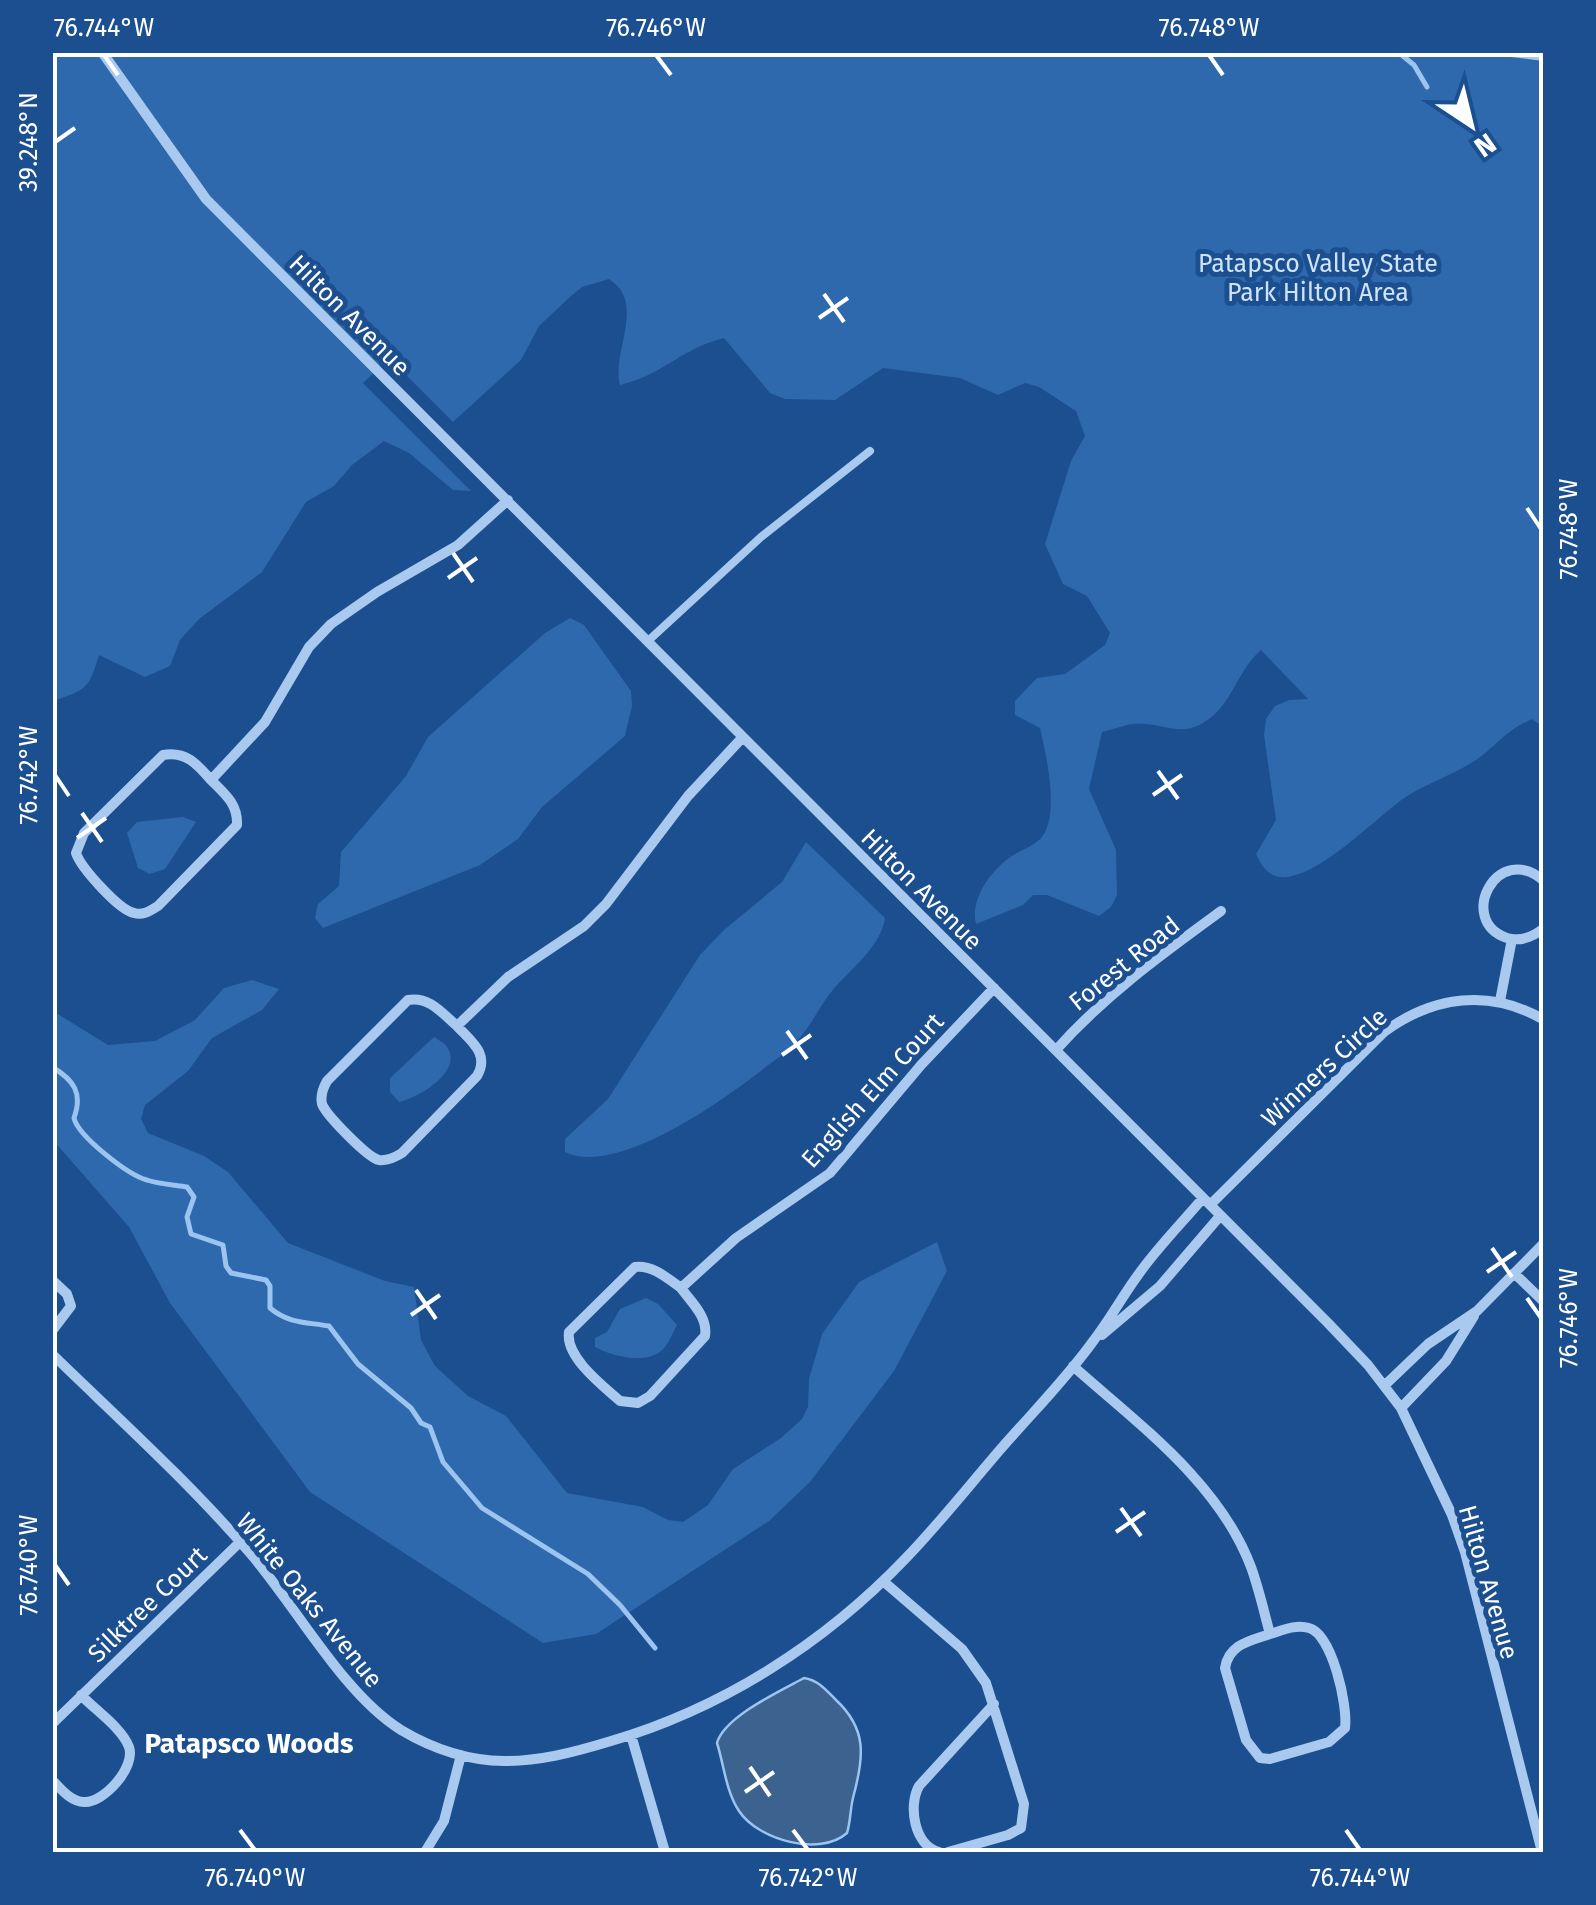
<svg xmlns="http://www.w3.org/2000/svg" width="1596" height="1905" font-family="'Fira Sans',sans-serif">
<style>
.green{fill:#2e69ad}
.water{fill:#3c6290;stroke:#9cc4f0;stroke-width:2.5}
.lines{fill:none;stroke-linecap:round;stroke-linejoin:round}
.stream{stroke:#9cc4f0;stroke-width:5}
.service{stroke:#a9c9ee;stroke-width:8}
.minor{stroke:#a9c9ee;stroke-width:10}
.ticks{fill:none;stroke:#fff;stroke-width:4}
.labels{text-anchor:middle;stroke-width:10;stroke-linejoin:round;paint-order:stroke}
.park-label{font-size:25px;fill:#cfe3fa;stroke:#1b4f8f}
.street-label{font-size:25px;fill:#fff;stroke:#1b4f8f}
.neighbourhood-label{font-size:28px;font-weight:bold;fill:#fff;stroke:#1b4f8f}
.neatline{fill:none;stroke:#fff;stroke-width:4}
.ticks-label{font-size:25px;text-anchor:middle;fill:#fff}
</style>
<rect width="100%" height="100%" fill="#1b4f8f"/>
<path class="green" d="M52,53H1543V727L1532,719C1503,732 1499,744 1476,760C1452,776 1423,784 1400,801C1371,823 1327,868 1292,876C1273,881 1263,870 1256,854L1276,820L1264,735L1266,719L1275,706L1289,700L1308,699L1261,650C1240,668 1234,696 1215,714C1183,743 1166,721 1133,724C1123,725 1112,730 1102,732L1089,789L1116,850L1117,895L1111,907L1099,916L1047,895H1033L1023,905L976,924C970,900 989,873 1009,858C1018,851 1035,846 1042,837C1060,813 1046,755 1040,728L1015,715V701L1037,678L1065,674L1105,645L1110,633L1087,596L1063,584L1045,544L1071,461L1085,436L1076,411L1039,387L1025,383L998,395L960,378L883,368L835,400L785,399L770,393L724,338C680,349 663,375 620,385C611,352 647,303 609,279L582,287L571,296L539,326L521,360L453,422L389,358L363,383L471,491L453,490L409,453L384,441L352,465L334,486L306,502L262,572L199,619L180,640L170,666L145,677L99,655C89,689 86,690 53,701Z
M570,618L584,625L631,691L632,706L625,736L542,807L518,839L480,865L323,928L315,918L318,904L339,886L341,852L406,776L428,737L545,633Z
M183,817L196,822L165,869L150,874L138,868L127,833L137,822Z
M806,842L885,918C881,947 850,969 832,991C819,1007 811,1026 797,1041C788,1052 773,1061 762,1070C722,1101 616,1177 565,1152V1139L608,1099L700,955L724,930L782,882Z
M252,980L279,989L262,1010L212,1038L188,1071L145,1105L141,1119L148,1133L204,1156L228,1172L288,1243L385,1281L414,1287L421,1340L435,1366L468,1396L506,1416L567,1493L643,1507L668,1520L683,1522L708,1505L733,1469L781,1438L802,1419L808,1407L809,1379L822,1334L859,1282L937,1242L947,1271L894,1371L810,1482L769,1521L596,1634L543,1643L310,1492L170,1303L129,1227L53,1140V1011L108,1045L155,1041L195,1020L224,988Z
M434,1037C438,1040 444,1042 447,1047C464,1072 417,1098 399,1102L390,1092V1078Z
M646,1298L658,1304L677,1325C673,1332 670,1341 665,1347C651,1366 613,1357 595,1347V1338L607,1332L620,1309Z"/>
<path class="water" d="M804,1678C818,1680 826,1690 836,1700C867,1729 864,1756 854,1794C850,1807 851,1820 847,1833C820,1857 758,1840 739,1811C726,1792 724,1765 717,1743C724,1717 780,1691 804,1678Z"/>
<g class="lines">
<path class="stream" d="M1398,52L1414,65L1427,87
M52,1067C74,1080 83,1093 74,1118C78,1136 128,1175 147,1180C159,1184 174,1185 187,1187L194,1197L187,1217L191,1234L223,1245L226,1266L231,1273L266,1280L270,1286V1308C289,1324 307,1322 329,1326L358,1364L411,1408L421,1423L430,1427L443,1462L482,1508L588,1574L620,1605L655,1648"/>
<path class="service" d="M1503,52L1544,57
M648,641L761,537L870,451"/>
<path class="minor" d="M102,52L206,199L1328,1323L1368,1365L1401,1408L1452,1515L1465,1552L1542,1852
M211,780C197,764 186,751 163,755L84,833L76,853C81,868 119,910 134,913C144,916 151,910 158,906L237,825C238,804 225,794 211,780L265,722L309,647L331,624L377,592L458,545L508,500
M1544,881C1497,840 1456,921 1507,938C1521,942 1533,937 1544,928
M1500,1001L1512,939
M457,1026C442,1013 429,996 408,1000L327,1081C323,1088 320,1095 322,1104C326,1115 368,1158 379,1160C388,1161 395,1157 402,1153L477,1076C490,1054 471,1041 457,1026L508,977L584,926L606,904L688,796L742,738
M1056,1050C1105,995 1162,954 1221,911
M1210,1205L1384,1032C1433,996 1490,988 1544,1020
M1514,1273L1544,1302
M52,1280L67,1294L71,1306L52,1331
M681,1288C667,1278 653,1265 635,1267L569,1332C565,1357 603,1386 620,1401L638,1403L650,1396L705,1336C708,1317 692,1303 681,1288L736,1238L830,1173L921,1065L994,988
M1102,1335L1160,1286L1220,1216
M52,1354C119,1419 189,1482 250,1553C296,1606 343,1694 401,1730C475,1774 533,1765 611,1741C723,1708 825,1643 906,1558C936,1527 964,1492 993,1458C1026,1419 1064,1382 1094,1340C1110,1319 1122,1297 1138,1275C1157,1248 1181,1224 1203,1198
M1073,1366C1138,1424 1219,1482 1251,1567C1259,1589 1264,1612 1270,1634C1250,1641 1229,1644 1225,1668L1246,1740L1260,1758L1270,1759L1329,1742L1345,1728C1348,1705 1332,1634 1309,1628C1296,1624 1283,1630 1270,1634
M1385,1385L1428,1344L1477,1311L1544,1243
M1401,1408L1446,1361L1474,1316
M883,1581L962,1649L986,1683L1024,1804L1021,1828L1008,1835L948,1852
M52,1724L240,1542
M631,1735L665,1852
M52,1780C61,1789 71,1802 84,1802C104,1803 136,1767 129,1747C122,1728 95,1710 81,1695
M425,1852L444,1821L461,1755
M939,1852C914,1845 908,1806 919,1786L994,1704"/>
</g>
<path class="ticks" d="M104,55L118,75M656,55L671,75M1209,55L1223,75M55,142L75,128M824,294L844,322M819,318L848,298M1527,508L1541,529M453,553L473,582M448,578L477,558M1158,771L1178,799M55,775L69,796M1153,795L1182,775M82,813L102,842M77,838L106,818M787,1031L807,1059M782,1055L811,1035M1492,1248L1512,1277M1487,1272L1516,1252M416,1290L436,1319M1527,1298L1541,1318M411,1315L440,1295M1121,1508L1141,1536M1116,1532L1145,1512M55,1565L69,1585M750,1767L770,1796M745,1792L774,1772M240,1830L255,1850M793,1830L808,1850M1346,1830L1360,1850"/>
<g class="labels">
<g class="park-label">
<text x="1318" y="272">Patapsco Valley State<tspan x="1318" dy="29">Park Hilton Area</tspan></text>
</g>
<g class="street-label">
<text transform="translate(350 315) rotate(45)" y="9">Hilton Avenue</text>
<text transform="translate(922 889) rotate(45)" y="9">Hilton Avenue</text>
<text transform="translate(1124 963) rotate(-39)" y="9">Forest Road</text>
<text transform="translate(1324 1067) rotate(-43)" y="9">Winners Circle</text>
<text transform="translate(872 1090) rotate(-48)" y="9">English Elm Court</text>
<text transform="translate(1489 1582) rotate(74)" y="9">Hilton Avenue</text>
<text transform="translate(310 1600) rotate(51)" y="9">White Oaks Avenue</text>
<text transform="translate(147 1604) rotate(-44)" y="9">Silktree Court</text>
</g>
<g class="neighbourhood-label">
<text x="249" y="1753">Patapsco Woods</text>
</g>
</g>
<rect width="1596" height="1905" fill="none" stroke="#1b4f8f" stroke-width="110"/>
<g transform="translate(1471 125) rotate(145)" stroke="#1b4f8f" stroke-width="8" paint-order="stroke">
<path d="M0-8L18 38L0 25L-18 38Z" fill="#ffffff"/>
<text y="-15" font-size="28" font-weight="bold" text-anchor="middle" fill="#ffffff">N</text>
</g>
<rect x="55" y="55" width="1486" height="1795" class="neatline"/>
<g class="ticks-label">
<text x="104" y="36">76.744°W</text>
<text x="656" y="36">76.746°W</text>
<text x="1209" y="36">76.748°W</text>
<text transform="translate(28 142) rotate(-90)" y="9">39.248°N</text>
<text transform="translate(1568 529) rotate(-90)" y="9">76.748°W</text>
<text transform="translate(28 775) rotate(-90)" y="9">76.742°W</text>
<text transform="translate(1568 1318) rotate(-90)" y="9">76.746°W</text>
<text transform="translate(28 1565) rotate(-90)" y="9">76.740°W</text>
<text x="255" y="1886">76.740°W</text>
<text x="808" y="1886">76.742°W</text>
<text x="1360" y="1886">76.744°W</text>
</g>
</svg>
